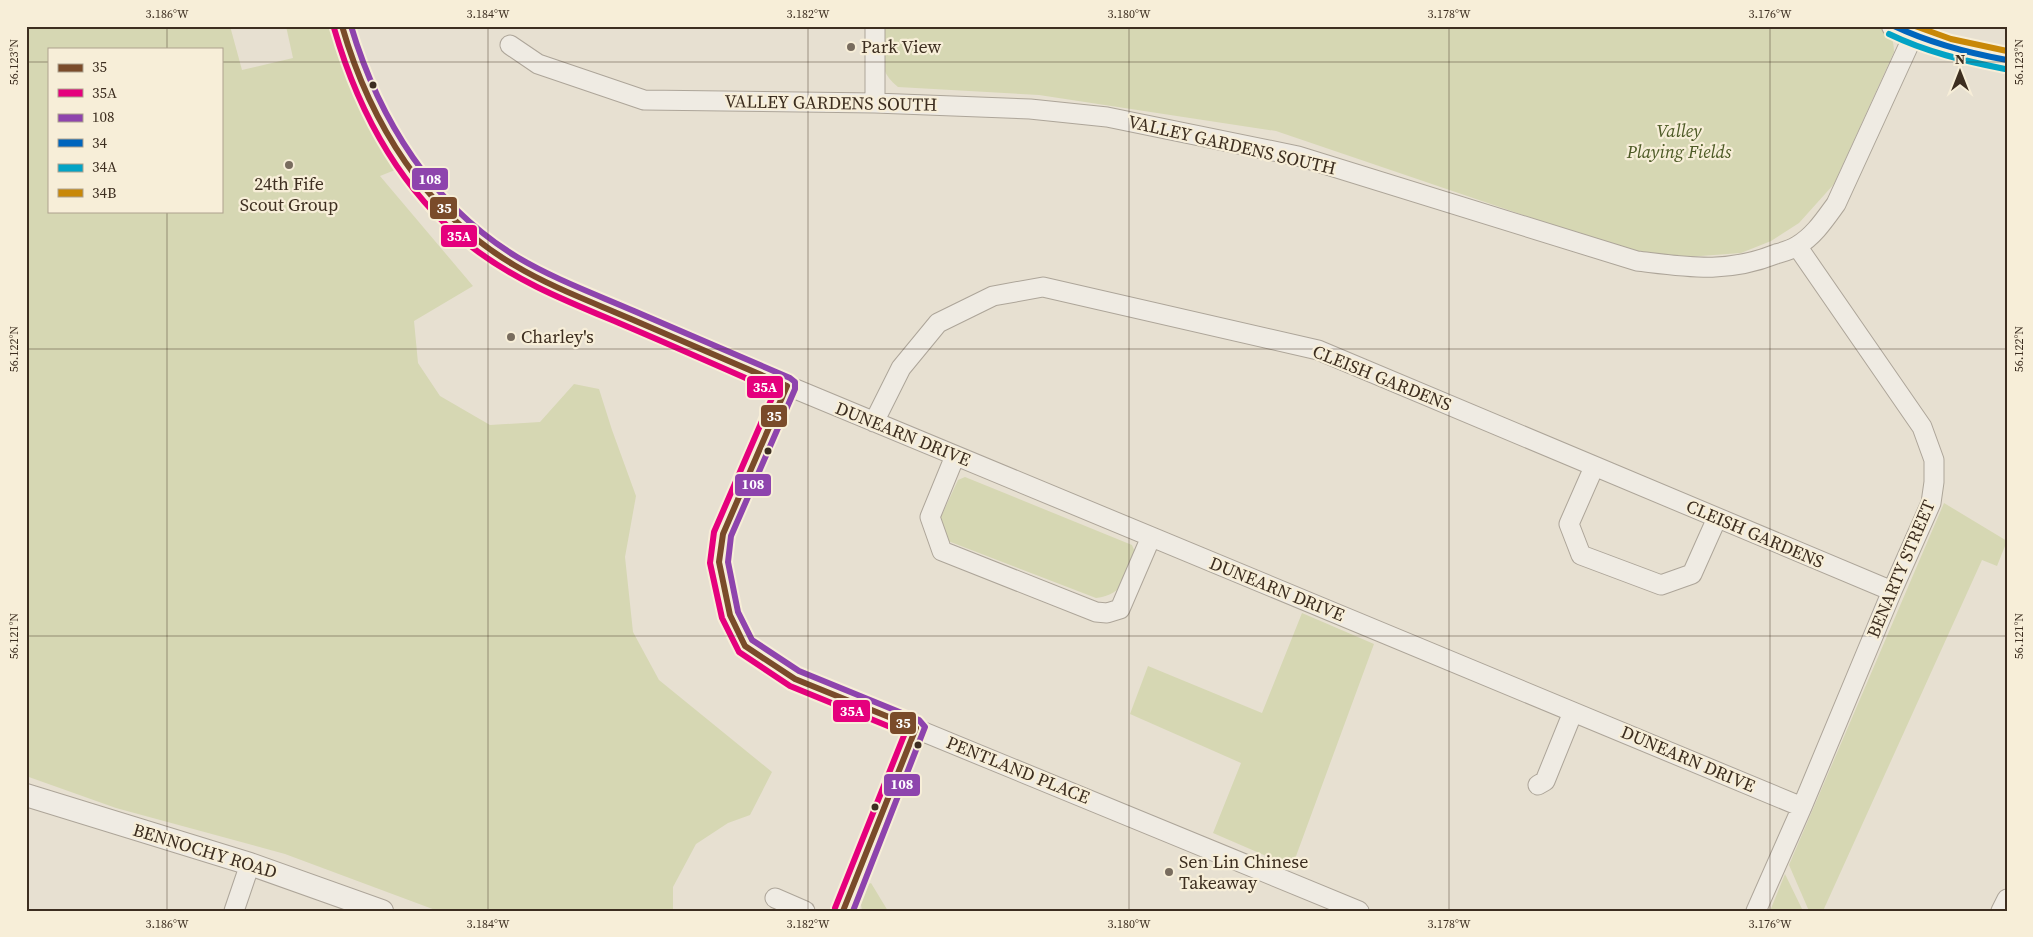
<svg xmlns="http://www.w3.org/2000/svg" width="2033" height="937" font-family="'Source Serif 4',serif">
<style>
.green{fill:#d6d7b3;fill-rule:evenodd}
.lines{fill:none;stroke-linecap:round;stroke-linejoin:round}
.minor-casing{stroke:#ada599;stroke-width:21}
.tertiary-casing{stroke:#ada599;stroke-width:24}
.minor{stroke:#efebe3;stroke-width:19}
.tertiary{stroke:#efebe3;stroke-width:22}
.bus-1-casing{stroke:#f7eed8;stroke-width:10}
.bus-2-casing{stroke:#f7eed8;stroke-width:10}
.bus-3-casing{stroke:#f7eed8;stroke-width:10}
.bus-4-casing{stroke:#f7eed8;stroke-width:10}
.bus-5-casing{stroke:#f7eed8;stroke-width:10}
.bus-6-casing{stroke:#f7eed8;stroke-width:10}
.bus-1{stroke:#7a4b2a;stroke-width:6}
.bus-2{stroke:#e5007d;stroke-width:6}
.bus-3{stroke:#8e44ad;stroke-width:6}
.bus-4{stroke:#0065bd;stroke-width:6}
.bus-5{stroke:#03a3c5;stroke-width:6}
.bus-6{stroke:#c88808;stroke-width:6}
.ticks{fill:none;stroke:#3d2e20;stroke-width:1;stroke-opacity:0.45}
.poi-dot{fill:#786c5e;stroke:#f7eed8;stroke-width:2}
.bus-dot{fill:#3d2e20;stroke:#f7eed8;stroke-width:2}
.labels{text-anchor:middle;stroke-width:4.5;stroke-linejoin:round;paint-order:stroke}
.poi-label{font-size:18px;fill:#3d2e20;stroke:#f7eed8;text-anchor:start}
.street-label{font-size:18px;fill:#3d2e20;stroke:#f7eed8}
.park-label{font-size:18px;font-style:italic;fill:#4d5a26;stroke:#f7eed8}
.line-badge{stroke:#f7eed8;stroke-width:2}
.badge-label{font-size:14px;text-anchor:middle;font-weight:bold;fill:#fff}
.neatline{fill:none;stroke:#3d2e20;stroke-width:2}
.ticks-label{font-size:12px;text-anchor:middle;fill:#3d2e20}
</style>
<rect width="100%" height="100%" fill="#e7e0d1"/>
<path class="green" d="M26,26H230L242,70L293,58L286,26H333C346,78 370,123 395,170L380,176L473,286L414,321L418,363L440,396L490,425L540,422L574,384L599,389L612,430L636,496L625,557L633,632L659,680L772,772L750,815L728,823L696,844L673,887V911H438L285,854L116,808L26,776ZM49,49H221V211H49Z
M882,26H1881C1891,31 1894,41 1894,52L1834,184L1799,223L1771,241L1741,253L1687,257L1635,253L1276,131L1039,95L898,87C876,70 882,52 882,26Z
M965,477L1132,545L1135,552C1126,575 1125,595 1096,598L948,541L942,532L939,521L958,480Z
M1944,503L2007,541L1997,566L1982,560L1823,911H1809L1789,865Z
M1302,613L1374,644L1292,867L1213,833L1241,763L1130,714L1148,666L1262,713Z
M1785,874L1803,911H1770Z
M871,883L888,911H862L861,905L869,884Z"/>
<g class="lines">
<defs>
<path id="minor" d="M342,26L355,68L368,99L407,166L464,230L501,257L551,285L793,388L1802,807
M510,45L538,64L644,100L875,103L1030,109L1107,117L1298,156L1637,261C1688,267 1726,274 1776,254C1783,252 1791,250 1797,246C1814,236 1825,219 1836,204L1913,36
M875,103V26
M787,386L723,534L719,562L730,615L745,646L795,679L1359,911
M874,422L901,368L938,323L993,296L1043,287L1318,350L1892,591
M955,456L930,517L942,551L1096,612L1107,613L1120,609L1151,537
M1594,467L1569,524L1581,555L1661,585L1692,574L1717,518
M1538,785L1545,781L1573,712
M775,898L805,911
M234,911L250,864
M843,911L916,728
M1756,911L1802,807L1892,591L1931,503L1934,482V460L1922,427L1797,246
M2001,911L2007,899"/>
<path id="tertiary" d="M1893,26C1928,44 1968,53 2007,60
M26,795L250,864L382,911"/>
</defs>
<use href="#minor" class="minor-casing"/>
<use href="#tertiary" class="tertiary-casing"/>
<use href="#minor" class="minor"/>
<use href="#tertiary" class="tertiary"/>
<defs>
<path id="bus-1" d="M342,26C370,123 426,213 514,265C551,287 592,302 631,319C683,341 735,364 787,386L723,534L719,562L730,615L745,646L795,679L916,728L843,911"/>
<path id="bus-2" d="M334,28C358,111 400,189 468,244C513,280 566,301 619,323C671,345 723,368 775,391L714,532L710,563L722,618L739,652L790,686L905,733L835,908"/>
<path id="bus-3" d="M351,26C379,120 433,206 517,257C554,279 595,294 634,311C686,333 738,356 790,378L795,382V389L731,536L728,562L738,612L752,640L799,671L919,720L925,727L853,911"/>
<path id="bus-4" d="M1894,26C1930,43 1968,53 2007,60"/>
<path id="bus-5" d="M1889,34C1926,52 1965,61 2005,69"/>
<path id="bus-6" d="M1915,26L1951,39L2007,51"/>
</defs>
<use href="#bus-1" class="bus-1-casing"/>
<use href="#bus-2" class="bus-2-casing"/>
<use href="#bus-3" class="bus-3-casing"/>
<use href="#bus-4" class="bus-4-casing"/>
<use href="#bus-5" class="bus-5-casing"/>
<use href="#bus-6" class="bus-6-casing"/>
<use href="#bus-1" class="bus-1"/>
<use href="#bus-2" class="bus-2"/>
<use href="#bus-3" class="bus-3"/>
<use href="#bus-4" class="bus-4"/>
<use href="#bus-5" class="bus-5"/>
<use href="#bus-6" class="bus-6"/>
</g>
<path class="ticks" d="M167,26V49M488,26V911M808,26V911M1129,26V911M1449,26V911M1770,26V911M26,62H49M221,62H2007M167,211V911M26,349H2007M26,636H2007"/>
<g class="poi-dot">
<circle cx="851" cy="47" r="5"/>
<circle cx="289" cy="165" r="5"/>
<circle cx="511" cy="337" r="5"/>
<circle cx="1169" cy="872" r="5"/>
</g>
<g class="bus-dot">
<circle cx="373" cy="85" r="4.5"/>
<circle cx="768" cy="451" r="4.5"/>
<circle cx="918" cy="745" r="4.5"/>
<circle cx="875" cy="807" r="4.5"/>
</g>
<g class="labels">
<g class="poi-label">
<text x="861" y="53">Park View</text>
<text x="289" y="190" text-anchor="middle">24th Fife<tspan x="289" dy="21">Scout Group</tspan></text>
<text x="521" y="343">Charley's</text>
<text x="1179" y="868">Sen Lin Chinese<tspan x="1179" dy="21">Takeaway</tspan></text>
</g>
<g class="street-label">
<text transform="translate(831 103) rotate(1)" y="6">VALLEY GARDENS SOUTH</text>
<text transform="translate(1232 145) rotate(13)" y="6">VALLEY GARDENS SOUTH</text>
<text transform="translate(1382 378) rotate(22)" y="6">CLEISH GARDENS</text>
<text transform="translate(903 434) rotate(22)" y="6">DUNEARN DRIVE</text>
<text transform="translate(1755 534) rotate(23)" y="6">CLEISH GARDENS</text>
<text transform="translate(1901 569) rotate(-67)" y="6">BENARTY STREET</text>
<text transform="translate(1277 589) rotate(22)" y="6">DUNEARN DRIVE</text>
<text transform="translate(1688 759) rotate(23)" y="6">DUNEARN DRIVE</text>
<text transform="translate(1018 770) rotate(22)" y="6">PENTLAND PLACE</text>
<text transform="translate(205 851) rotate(17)" y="6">BENNOCHY ROAD</text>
</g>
<g class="park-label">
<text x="1679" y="137">Valley<tspan x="1679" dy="21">Playing Fields</tspan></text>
</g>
</g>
<g class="line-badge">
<rect x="411" y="167" width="38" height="24" rx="5" fill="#8e44ad"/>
<rect x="429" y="196" width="29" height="24" rx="5" fill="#7a4b2a"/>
<rect x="440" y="224" width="38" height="24" rx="5" fill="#e5007d"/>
<rect x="746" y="375" width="38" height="24" rx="5" fill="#e5007d"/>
<rect x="760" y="404" width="28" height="24" rx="5" fill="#7a4b2a"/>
<rect x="734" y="473" width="38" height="24" rx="5" fill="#8e44ad"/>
<rect x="832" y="699" width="39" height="24" rx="5" fill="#e5007d"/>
<rect x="889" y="711" width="28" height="24" rx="5" fill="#7a4b2a"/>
<rect x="883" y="773" width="38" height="24" rx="5" fill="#8e44ad"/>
</g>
<g class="badge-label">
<text x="430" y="184">108</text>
<text x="444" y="213">35</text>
<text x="459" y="241">35A</text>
<text x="765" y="392">35A</text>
<text x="774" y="421">35</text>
<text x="753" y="489">108</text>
<text x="852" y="716">35A</text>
<text x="903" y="728">35</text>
<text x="902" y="789">108</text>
</g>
<rect width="2033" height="937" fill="none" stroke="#f7eed8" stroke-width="55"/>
<rect x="48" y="48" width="175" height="165" fill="#f7eed8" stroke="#ada18e"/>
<rect x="58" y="64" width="25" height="8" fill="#7a4b2a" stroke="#ada18e"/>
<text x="92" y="72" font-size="15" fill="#3d2e20">35</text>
<rect x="58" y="89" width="25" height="8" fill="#e5007d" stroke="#ada18e"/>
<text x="92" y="98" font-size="15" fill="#3d2e20">35A</text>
<rect x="58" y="114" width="25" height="8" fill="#8e44ad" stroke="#ada18e"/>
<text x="92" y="122" font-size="15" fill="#3d2e20">108</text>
<rect x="58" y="139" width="25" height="8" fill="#0065bd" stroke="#ada18e"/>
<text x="92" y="148" font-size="15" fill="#3d2e20">34</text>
<rect x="58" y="164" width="25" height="8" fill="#03a3c5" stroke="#ada18e"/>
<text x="92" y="172" font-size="15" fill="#3d2e20">34A</text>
<rect x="58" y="189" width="25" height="8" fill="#c88808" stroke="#ada18e"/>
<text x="92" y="198" font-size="15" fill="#3d2e20">34B</text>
<g transform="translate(1960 72)" stroke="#f7eed8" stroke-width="4" paint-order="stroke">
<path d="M0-4L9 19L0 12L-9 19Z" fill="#3d2e20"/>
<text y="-8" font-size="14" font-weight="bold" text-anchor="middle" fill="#3d2e20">N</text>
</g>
<rect x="28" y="28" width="1978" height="882" class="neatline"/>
<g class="ticks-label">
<text x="167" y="18">3.186°W</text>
<text x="488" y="18">3.184°W</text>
<text x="808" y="18">3.182°W</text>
<text x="1129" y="18">3.180°W</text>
<text x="1449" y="18">3.178°W</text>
<text x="1770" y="18">3.176°W</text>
<text transform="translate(14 62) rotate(-90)" y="4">56.123°N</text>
<text transform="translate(2019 62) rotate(-90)" y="4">56.123°N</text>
<text transform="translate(14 349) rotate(-90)" y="4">56.122°N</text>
<text transform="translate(2019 349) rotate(-90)" y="4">56.122°N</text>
<text transform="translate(14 636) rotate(-90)" y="4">56.121°N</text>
<text transform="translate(2019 636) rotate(-90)" y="4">56.121°N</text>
<text x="167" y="928">3.186°W</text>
<text x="488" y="928">3.184°W</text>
<text x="808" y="928">3.182°W</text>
<text x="1129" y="928">3.180°W</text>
<text x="1449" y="928">3.178°W</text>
<text x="1770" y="928">3.176°W</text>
</g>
</svg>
